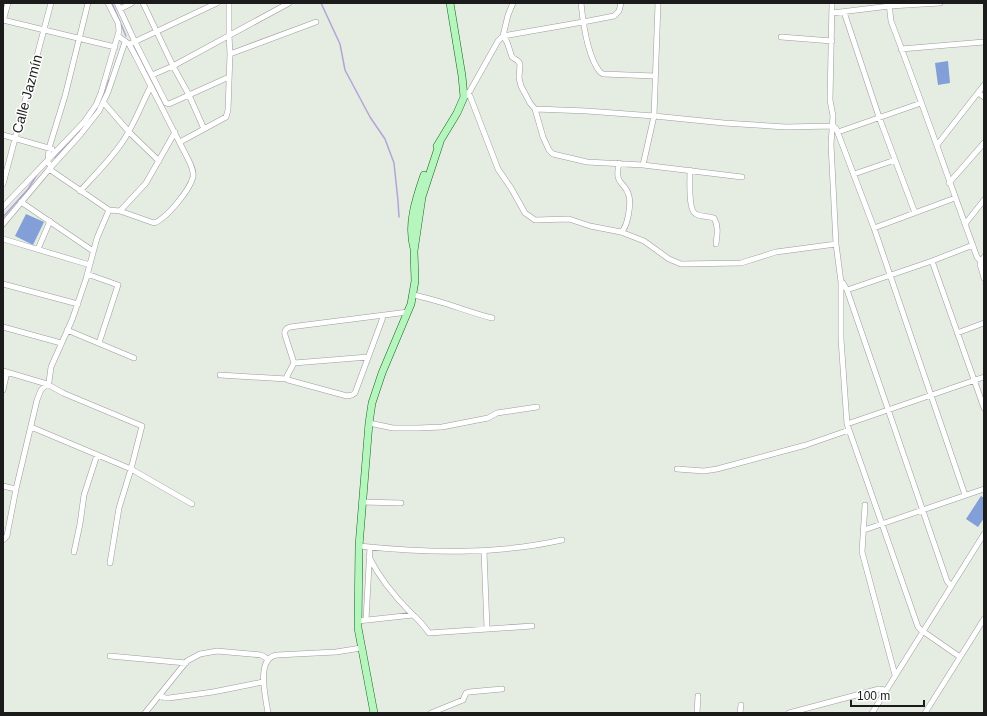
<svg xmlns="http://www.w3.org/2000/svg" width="987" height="716" font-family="Helvetica,sans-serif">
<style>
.pitch{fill:#839fd8}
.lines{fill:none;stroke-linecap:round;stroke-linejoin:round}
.stream{stroke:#b3a4d8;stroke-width:1.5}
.street-casing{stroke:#9c9c9c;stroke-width:6}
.secondary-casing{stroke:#0b6a1a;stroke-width:8}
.street{stroke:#fff;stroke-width:5}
.secondary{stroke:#b7f5be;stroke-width:7}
.labels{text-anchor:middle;stroke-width:3;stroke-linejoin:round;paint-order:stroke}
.street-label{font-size:14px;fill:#1b1b1b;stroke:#fff}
</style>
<rect width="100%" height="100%" fill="#e5ece2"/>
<path class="pitch" d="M948,61L950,83L938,85L935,63Z
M26,214L44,222L33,245L15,236Z
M981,496L984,498V518L978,527L966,519Z"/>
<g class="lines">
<path class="stream" d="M112,3L126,36
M321,3L340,44L345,70L370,117L385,139L394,163L398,201L399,217
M92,116L106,90L109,80
M55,158L73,139
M3,217L28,189L38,173"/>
<defs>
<path id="street" d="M117,3L135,42L166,103L169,104L229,77
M143,3L173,66L189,95L204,129
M581,3C583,23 587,56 600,72L603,74L655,76
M621,3L619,11L614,16L583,22L503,36L507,42L512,57L518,61L520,64L519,78L521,86L530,103L535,109L543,137L549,150L553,154L587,162L643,165L742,177
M832,3L830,100L833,116L831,144L836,244L841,282V339L847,424L918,627L921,630L960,657
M889,3L891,21C921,99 948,178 977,257L984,265
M120,9L132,3
M844,12L879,117L915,213
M832,13L890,6L940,3
M3,20L115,47
M3,21L8,3
M781,37L832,41
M132,43L217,3
M901,49L984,42
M230,54L316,22
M152,75L173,66L289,3
M978,93L984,97
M467,94L470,91L498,41L503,36L508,15L513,3
M464,97L467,94L470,96L498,169L511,188L525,213L535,220L569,219L590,226L621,232L644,241L669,259L681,264L741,263L776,252L836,244
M104,103L129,132L159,161
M535,109L587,111L654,116L724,123L786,127L833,126L836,128L874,228L965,495
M838,132L921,103
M3,135L52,149
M180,142L226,117L228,110L230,54L229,35V3
M937,145L984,85
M619,163C614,187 625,180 629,196C631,204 628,227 621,232
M643,165L654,116L658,3
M51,167L48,162L49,148L65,96L88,3
M49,169L109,210L120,211L154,223C166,219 190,190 193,177C194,171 191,165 188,159L136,57L129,44L118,36
M690,170C690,179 688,211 696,214C701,217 708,216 714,218C719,227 717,235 716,244
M854,174L895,160
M949,183L984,143
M3,184L51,3
M80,191C94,176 109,161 121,144C134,126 141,105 151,86
M21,202L93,251
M3,207L84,122L96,105L101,93L119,31L118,23L108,3
M120,211L146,183L175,132
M3,224L51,167L80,135L99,111L108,92L125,42
M965,224L984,200
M874,228L955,198
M3,239L90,265
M38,249L50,221
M984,257L980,264L984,278
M932,261L984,408
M87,274L118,285L99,343
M841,282L843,283L847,290L947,581L951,586
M3,284L78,304
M847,290L932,261L973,245
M413,295C440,300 465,311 492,318
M383,316L382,320L355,393L352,395L347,396L288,380L287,376L294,363L285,335C284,331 286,328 290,327L408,312
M3,327L61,343
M67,330L134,358
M957,333L984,323
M294,363L368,357
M3,371L47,384L63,393L142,426L131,469L119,508L110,563
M220,375L287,379
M3,390L7,372
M369,423L393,428H418L442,427L488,418L497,413L537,407
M847,424L984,377
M31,427L131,469L192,504
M677,469L704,471L717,469L806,445L849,430
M3,486L16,489
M362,502L401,503
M865,505L862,552L895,675
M864,530L984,489
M3,540L7,536L8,530L16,489L37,400L41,390L49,382L51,367L72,320L86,279L97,238L109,210
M359,546C427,553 495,555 562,540
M484,551L487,629
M74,552L80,524L84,495L97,455
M369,557C380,579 395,597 412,614C419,620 424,626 429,633L532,626
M366,620L370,547
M358,621L413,615
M110,656L186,663
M160,695L165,698H169L213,692L263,682
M145,713L187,661L200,654L217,651L261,655L268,659
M268,713C266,698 255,658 277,655L336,652L361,648
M431,713L463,700L466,693L469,692L502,689
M697,713L698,696
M740,713L741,705
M789,713L879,689L885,690
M872,713L984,534
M925,713L984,619"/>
<path id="secondary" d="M437,146L457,113L464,97L462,76L450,3
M414,249C407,224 416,199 424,175
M374,713L358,628L359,546L369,423L372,403L382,373L411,304L415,281L414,251L422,197L440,142"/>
</defs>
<use href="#street" class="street-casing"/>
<use href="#secondary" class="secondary-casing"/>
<use href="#street" class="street"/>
<use href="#secondary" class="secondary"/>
</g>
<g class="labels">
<g class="street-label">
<text transform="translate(27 94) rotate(-75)" y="5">Calle Jazmín</text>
</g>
</g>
<rect width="987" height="716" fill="none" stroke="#1b1b1b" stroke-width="8"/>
<path d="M851 700v6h73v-6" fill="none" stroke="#1b1b1b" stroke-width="2"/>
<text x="857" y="700" font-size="12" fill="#1b1b1b" stroke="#ffffff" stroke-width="3" paint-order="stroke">100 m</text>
</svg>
